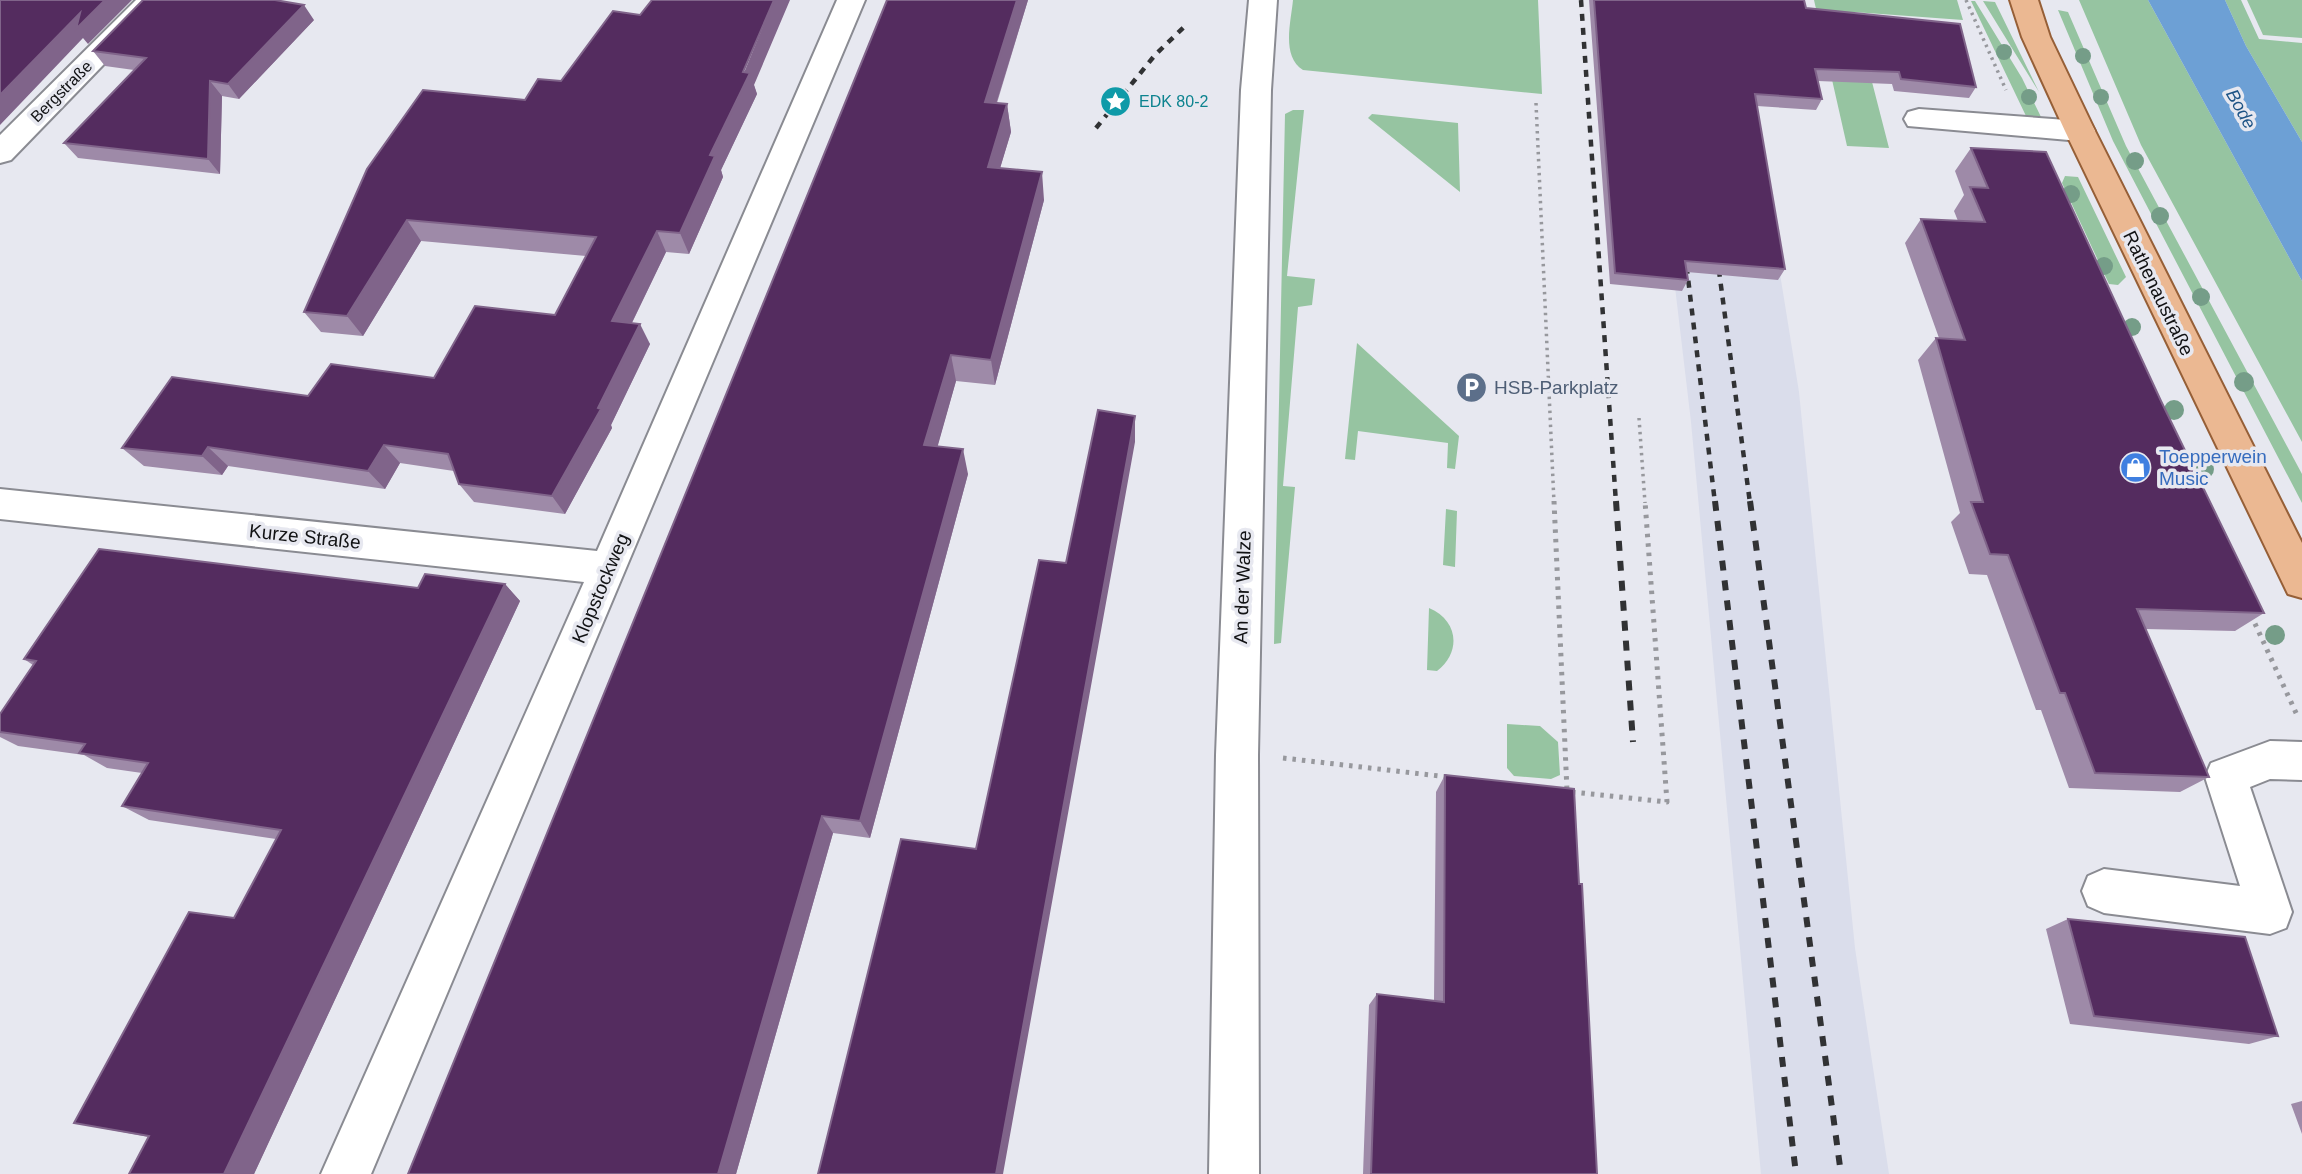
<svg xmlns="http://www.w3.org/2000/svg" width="2302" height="1174" font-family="Arial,sans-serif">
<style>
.built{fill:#daddeb}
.green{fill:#96c4a1}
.water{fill:#6da0d5}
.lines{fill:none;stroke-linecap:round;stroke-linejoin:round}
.minor-casing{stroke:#8a8b92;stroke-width:4}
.major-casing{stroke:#965f37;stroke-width:4}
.path-far1{stroke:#97989d;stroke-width:3.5;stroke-dasharray:2.5 4.5;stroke-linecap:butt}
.path{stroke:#97989d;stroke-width:5;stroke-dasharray:3.5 6;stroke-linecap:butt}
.minor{fill:#fff;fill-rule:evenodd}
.major{fill:#ebb892;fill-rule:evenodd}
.rail-far1{stroke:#313234;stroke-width:4.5;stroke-dasharray:7 7;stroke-linecap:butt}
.rail{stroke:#313234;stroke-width:6;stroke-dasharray:10 10;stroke-linecap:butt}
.tree{fill:#759d88}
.wall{fill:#9e8aa8}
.shaded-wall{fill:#80648a}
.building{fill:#542c5f;stroke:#80648a;stroke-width:2}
.labels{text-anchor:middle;stroke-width:7;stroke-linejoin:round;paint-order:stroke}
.far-street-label{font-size:16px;fill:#111214;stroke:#e7e8f0}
.far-culture-label{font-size:16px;fill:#0d838f;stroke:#e7e8f0;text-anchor:start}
.far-water-label{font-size:18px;font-style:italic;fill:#1d5385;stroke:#e7e8f0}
.street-label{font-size:19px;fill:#111214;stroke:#e7e8f0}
.service-label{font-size:19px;fill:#4e5e75;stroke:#e7e8f0;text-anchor:start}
.shop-label{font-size:19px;fill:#366cbe;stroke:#e7e8f0;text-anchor:start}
</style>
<rect width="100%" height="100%" fill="#e7e8f0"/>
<path class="built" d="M1641,0H1736L1799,392L1855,948L1889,1174H1761L1691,422Z"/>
<path class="green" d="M1293,0H1538L1542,94L1303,70C1281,56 1291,22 1293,0Z
M1814,0H1957L1963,20L1854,12L1889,148L1847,146Z
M2079,0H2148L2302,281V442L2141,145Z
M2225,0H2241L2259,39L2302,43V142L2246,46Z
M2247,0H2302V38L2263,35Z
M1971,1H1975L2022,78L2041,117L2026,116Z
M1983,1L1995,2L2039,92Z
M2058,10L2068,12L2126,146L2302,474V503L2113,141Z
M1293,110H1304L1287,276L1315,279L1312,305L1298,307L1283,486L1295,487L1281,643L1274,644L1285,114Z
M1372,114L1458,123L1460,192L1368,118Z
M2065,176L2078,177L2126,277L2118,285L2109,284L2062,183Z
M1357,343L1459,436L1455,469L1447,468L1448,443L1358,431L1355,460L1345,459Z
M1446,509L1457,511L1455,567L1443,565Z
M1429,608C1458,620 1462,652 1437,671L1427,670Z
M1507,724L1540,726L1558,742L1560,775L1551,779L1514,776L1507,768Z"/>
<path class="water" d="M2148,0H2225L2246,46L2302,142V281Z"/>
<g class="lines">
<defs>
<path id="minor" d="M136,0H166L11,160L0,163V135Z
M837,0H865L371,1174H321L584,582L0,519V489L597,551Z
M1249,0H1277L1271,90L1258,755L1259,1174H1209L1216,755L1241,90Z
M1919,109L2080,121L2091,124L2095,131L2091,138L2080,141L1908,126L1904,119L1908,112Z
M2270,741L2302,742V780L2270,779L2250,787L2292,912L2286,928L2270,934L2104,913L2088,906L2082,891L2088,876L2104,869L2240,886L2205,777L2211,763Z"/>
<path id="major" d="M2010,0H2038L2050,37L2095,131L2302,543V598L2288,594L2065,131L2022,37Z"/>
</defs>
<use href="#minor" class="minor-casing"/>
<use href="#major" class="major-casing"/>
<path class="path-far1" d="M1966,0L2006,90
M1536,103L1554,503
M1639,418L1645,503"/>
<path class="path" d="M1554,501L1567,791
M2251,615L2297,715
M1283,758L1448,777
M1572,792L1667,802L1645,501"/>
<use href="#minor" class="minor"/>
<use href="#major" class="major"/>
<path class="rail-far1" d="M1581,0L1616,503
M1096,128L1155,55L1186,25
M1685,253L1715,503
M1717,256L1750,503"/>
<path class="rail" d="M1616,501L1633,742
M1715,501L1796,1174
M1750,501L1841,1174"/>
</g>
<g class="tree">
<circle cx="2004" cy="52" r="8"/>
<circle cx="2083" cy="56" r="8"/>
<circle cx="2029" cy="97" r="8"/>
<circle cx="2101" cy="97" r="8"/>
<circle cx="2135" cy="161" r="9"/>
<circle cx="2071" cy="194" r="9"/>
<circle cx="2160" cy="216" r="9"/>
<circle cx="2104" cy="266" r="9"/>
<circle cx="2201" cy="297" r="9"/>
<circle cx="2132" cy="327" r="9"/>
<circle cx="2244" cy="382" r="10"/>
<circle cx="2174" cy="410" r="10"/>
<circle cx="2204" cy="469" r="10"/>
<circle cx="2275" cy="635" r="10"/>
</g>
<path class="wall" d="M887,0H1028L997,103L1007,104L1011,132L1000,168L1044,200L995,385L956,381L937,447L968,474L870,838L833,833L736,1174H408Z
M1589,0H1804L1806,8L1976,87L1969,98L1894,91L1892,84L1818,81L1822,99L1816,110L1757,106L1785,269L1778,280L1687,272L1688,280L1682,291L1610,284Z
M314,20L239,99L222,96L220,174L78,158L64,143L134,70L105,66L93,51Z
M561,81L754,85L757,94L721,170L723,177L689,254L666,252L632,323L650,344L611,425L612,428L565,514L474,502L459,484L454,471L400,463L385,489L228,466L222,475L144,466L122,448L308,396L434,378L555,315L586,256L421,241L363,336L321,332L304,312L525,100Z
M1971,148L2161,401L2264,613L2235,631L2145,629L2209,777L2180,792L2069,788L2041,710H2036L1987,575L1969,574L1951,522L1960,513L1918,360L1936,338H1939L1905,243L1921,219L1958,221L1954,211L1964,195L1955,171Z
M505,584L520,601L254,1174H129L149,1137L74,1123L234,918L276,839L149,820L122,806L142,773L107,768L84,755L18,746L0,737V714L33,665L24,659L418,588Z
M1445,775L1597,1174H1363L1369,1005L1377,994L1434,1001L1436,792Z
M2068,919L2278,1036L2249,1044L2070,1024L2046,929Z
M2302,1101V1134L2291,1104Z"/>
<path class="shaded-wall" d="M105,0H132L88,44L83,38L0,125V95L80,13Z
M774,0H790L754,85L757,94L721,170L723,177L689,254L680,233L710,155Z
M1017,0H1028L988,130L985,102Z
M304,5L314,20L239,99L228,84Z
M210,81L222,96L220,174L208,159Z
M1007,104L1011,132L992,195L988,167Z
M1042,172L1044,200L995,385L991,360Z
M407,220L421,241L363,336L347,316Z
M657,231L666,252L623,341L612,321Z
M640,324L650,344L611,425L612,428L565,514L552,496L598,408Z
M951,355L956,381L931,470L924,445Z
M1135,416V442L1003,1174H996Z
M384,445L400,463L385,489L368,471Z
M208,447L228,466L222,475L202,456Z
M963,449L968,474L870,838L860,821Z
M505,584L520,601L254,1174H224Z
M822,816L833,833L736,1174H718Z"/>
<path class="building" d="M0,0H105L76,29L80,13L0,95Z
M143,0H275L304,5L228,84L210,81L208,159L64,143L146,58L93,51Z
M652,0H774L743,72L750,73L710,155L715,156L680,233L657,231L612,321L640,324L598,408L601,409L552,496L459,484L448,454L384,445L368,471L208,447L202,456L122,448L172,377L308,396L331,364L434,378L475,306L555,315L596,237L407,220L347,316L304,312L367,169L423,90L525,100L538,79L561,81L613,11L640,15Z
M887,0H1017L985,102L1007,104L988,167L1042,172L991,360L951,355L924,445L963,449L860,821L822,816L718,1174H408Z
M1594,0H1804L1806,8L1960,24L1976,87L1901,79L1899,72L1815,69L1822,99L1755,94L1785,269L1685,261L1688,280L1615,273Z
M1971,148L2046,152L2161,401L2264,613L2137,609L2209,777L2095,773L2065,693H2060L2008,555L1990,554L1971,502H1983L1936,338L1965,340L1921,219L1985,222L1970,187L1988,188Z
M1098,410L1135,416L996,1174H818L901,839L976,849L1039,560L1066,563Z
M99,549L418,588L425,574L505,584L224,1174H129L149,1136L74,1123L189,912L234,918L281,830L122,806L148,763L79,753L85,744L0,732V714L36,661L24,659Z
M1445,775L1574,789L1579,884H1582L1597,1174H1371L1377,994L1444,1002Z
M2068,919L2245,937L2278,1036L2094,1016Z"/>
<defs>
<symbol id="sight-disc" viewBox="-11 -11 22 22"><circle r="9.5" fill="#0f9aa8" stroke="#e7e8f0"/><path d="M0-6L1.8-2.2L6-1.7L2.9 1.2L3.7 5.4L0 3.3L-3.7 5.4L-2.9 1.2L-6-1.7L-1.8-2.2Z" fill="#fff"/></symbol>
<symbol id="parking-disc" viewBox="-11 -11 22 22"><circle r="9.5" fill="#5c6f8a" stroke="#e7e8f0"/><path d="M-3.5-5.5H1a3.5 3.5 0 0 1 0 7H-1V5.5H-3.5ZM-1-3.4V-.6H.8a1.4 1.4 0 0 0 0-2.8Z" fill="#fff"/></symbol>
<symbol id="shop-disc" viewBox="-11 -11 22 22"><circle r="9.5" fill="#3f7fe0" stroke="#e7e8f0"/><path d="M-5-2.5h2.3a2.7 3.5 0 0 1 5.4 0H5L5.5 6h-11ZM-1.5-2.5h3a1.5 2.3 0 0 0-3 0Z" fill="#fff"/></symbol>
</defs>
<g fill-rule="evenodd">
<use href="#sight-disc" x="1098" y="84" width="35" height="35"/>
<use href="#parking-disc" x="1454" y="370" width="35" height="35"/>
<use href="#shop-disc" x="2118" y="450" width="35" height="35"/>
</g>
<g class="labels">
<g class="far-street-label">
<text transform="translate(61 91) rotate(-45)" y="6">Bergstraße</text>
</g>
<g class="far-culture-label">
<text x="1139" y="107">EDK 80-2</text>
</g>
<g class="far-water-label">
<text transform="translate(2241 109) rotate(61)" y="6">Bode</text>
</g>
<g class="street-label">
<text transform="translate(2159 293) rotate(64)" y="7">Rathenaustraße</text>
<text transform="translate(305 536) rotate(6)" y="7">Kurze Straße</text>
<text transform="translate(1242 587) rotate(-88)" y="7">An der Walze</text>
<text transform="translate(600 588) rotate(-67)" y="7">Klopstockweg</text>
</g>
<g class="service-label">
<text x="1494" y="394">HSB-Parkplatz</text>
</g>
<g class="shop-label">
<text x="2159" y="463">Toepperwein<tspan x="2159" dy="22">Music</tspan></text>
</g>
</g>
</svg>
